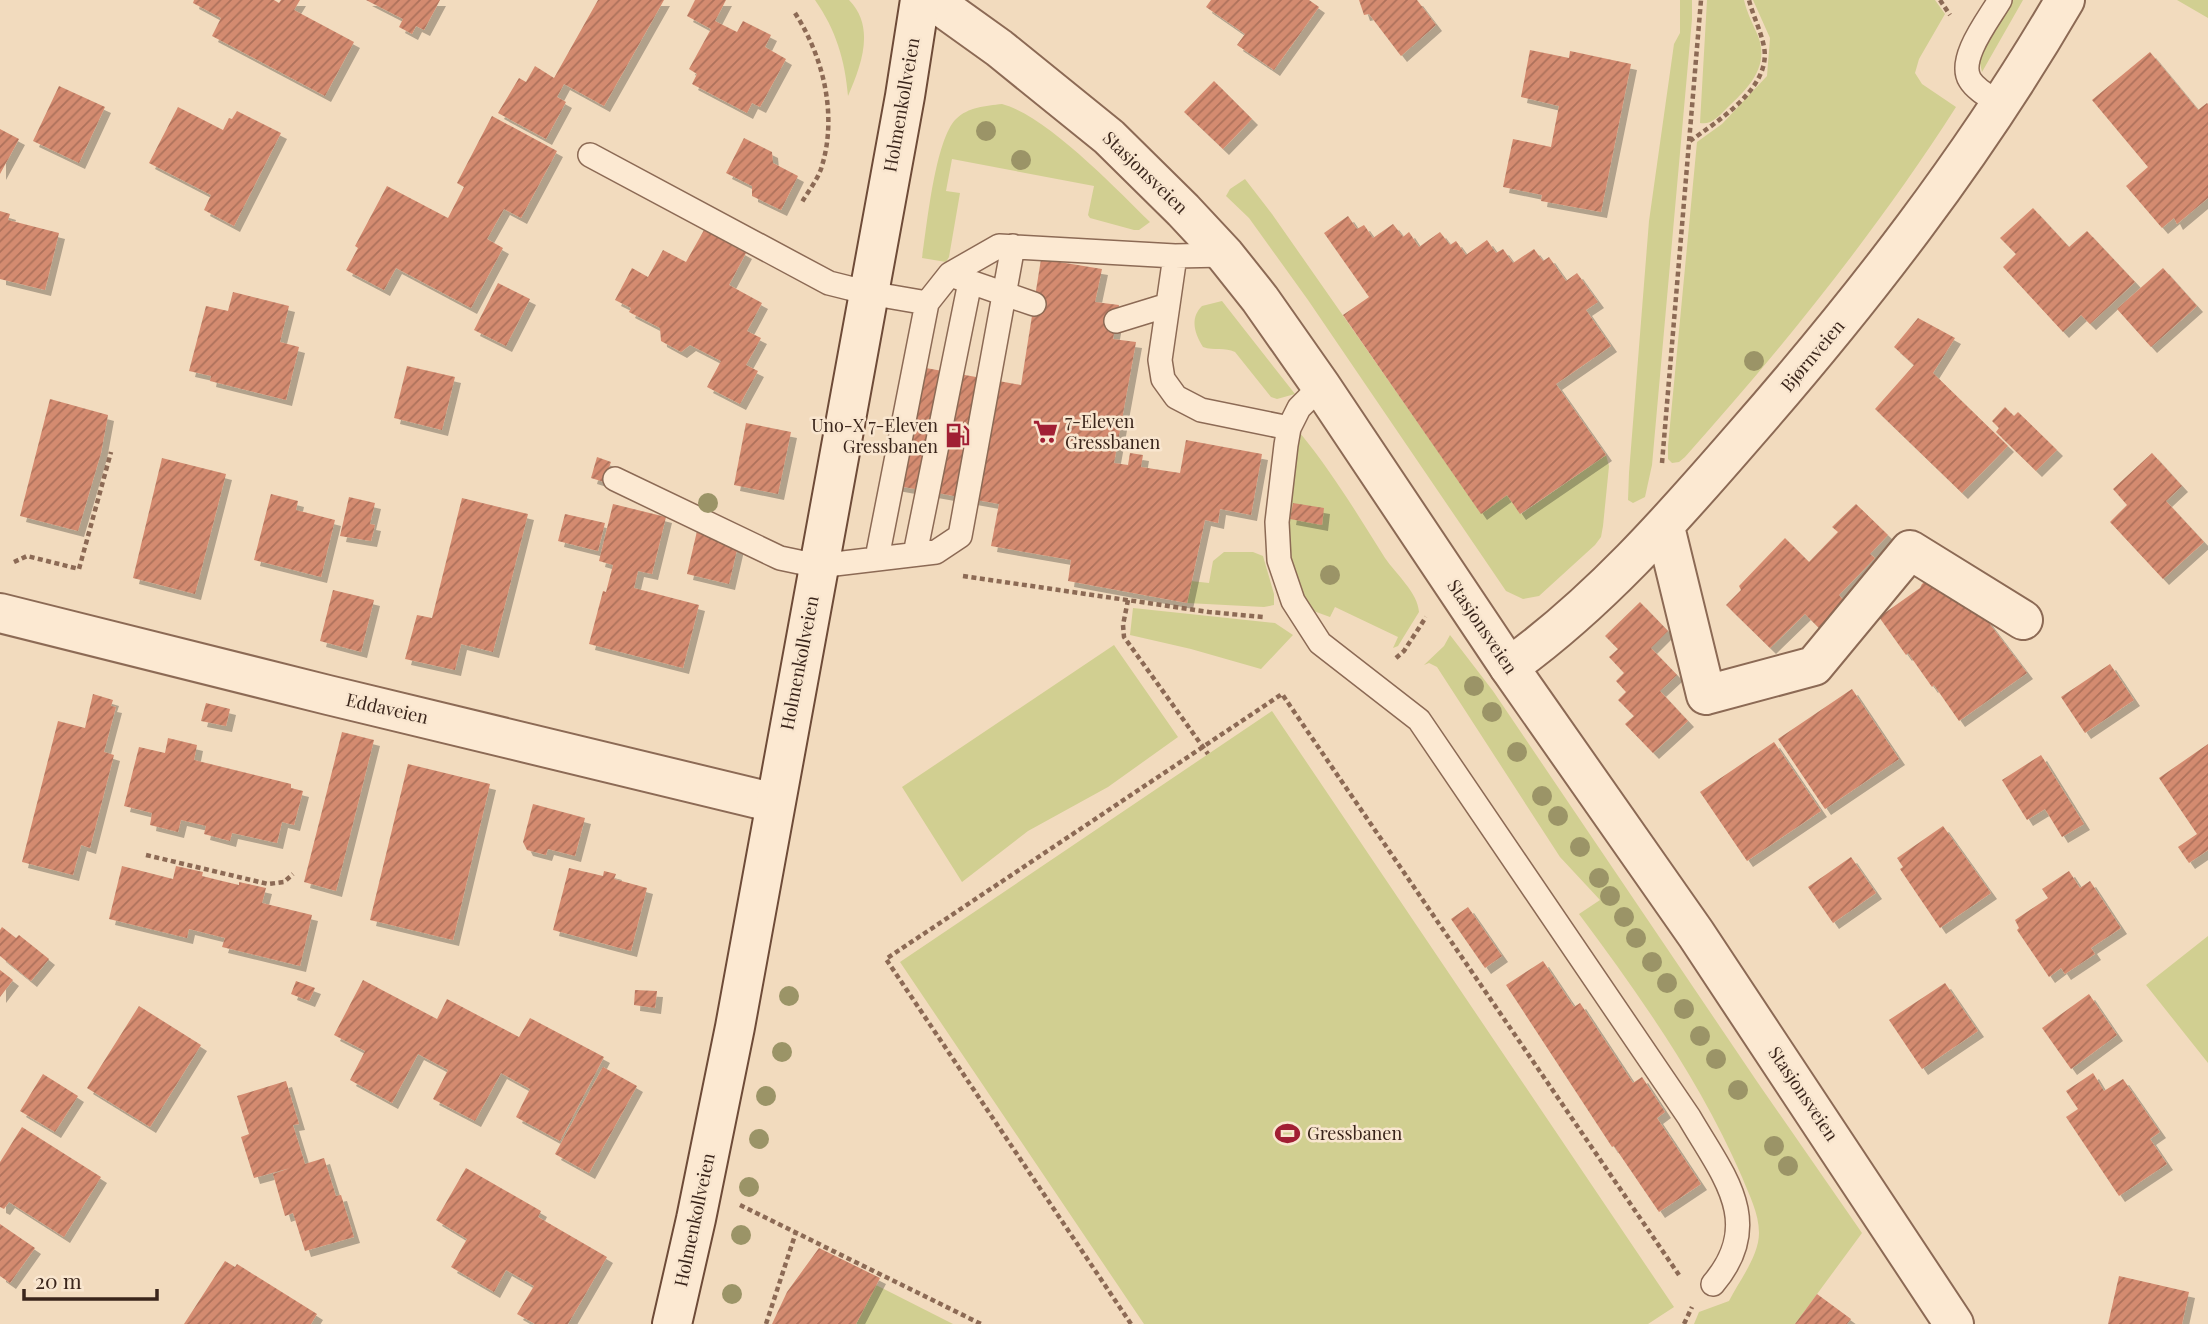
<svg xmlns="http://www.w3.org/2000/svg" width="2208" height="1324" font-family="'Playfair Display',serif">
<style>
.green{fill:#d1cf91}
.building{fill:url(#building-hatch);filter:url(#shadow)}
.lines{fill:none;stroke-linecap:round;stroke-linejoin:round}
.service-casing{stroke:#8c6a55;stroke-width:26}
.minor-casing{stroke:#8c6a55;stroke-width:42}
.tertiary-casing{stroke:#8c6a55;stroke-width:42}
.secondary-casing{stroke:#6e4b38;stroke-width:42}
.path{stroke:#8c6a55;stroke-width:4.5;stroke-dasharray:5 3.5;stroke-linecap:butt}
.service{stroke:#fce9d2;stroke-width:23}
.minor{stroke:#fce9d2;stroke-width:38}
.tertiary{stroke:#fce9d2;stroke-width:38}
.secondary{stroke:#fce9d2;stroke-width:38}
.tree{fill:#9b9467}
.labels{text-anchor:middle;stroke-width:5;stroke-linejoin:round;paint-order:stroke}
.street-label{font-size:18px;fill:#3a251b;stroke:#f9e6cf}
.poi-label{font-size:18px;fill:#3a251b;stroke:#f9e6cf;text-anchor:start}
</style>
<defs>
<pattern id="building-hatch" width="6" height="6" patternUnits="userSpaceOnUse" patternTransform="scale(1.75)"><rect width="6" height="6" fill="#d48b70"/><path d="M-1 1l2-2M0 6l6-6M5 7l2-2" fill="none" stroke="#ad715b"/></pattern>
<filter id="shadow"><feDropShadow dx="6" dy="6" stdDeviation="0" flood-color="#0004"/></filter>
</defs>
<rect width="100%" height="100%" fill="#f2dbbe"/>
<path class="green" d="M815,0H849C876,27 861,66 848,96C845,60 836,30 815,0Z
M1680,0H1692V19L1652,465L1645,497L1633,503L1628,500L1629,473L1649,221L1674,44L1680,33Z
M1707,0H1744C1747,13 1753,24 1758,36C1770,67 1748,88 1727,108C1719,116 1712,125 1700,123Z
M1753,0H1935L1945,14L1919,59L1915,73L1922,84L1956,107C1876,232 1784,346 1685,457L1679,462L1672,463L1668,459V446L1697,142L1722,124L1767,76L1770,38Z
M2012,0H2023L1982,72L1979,59Z
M2177,0H2208V18Z
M1002,104C1047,116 1115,188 1150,222L1139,230H1134L1090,218L1088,215L1094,186L952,159L946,191L960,193L949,257L946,262L922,258C927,226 935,140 956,119C968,107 986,106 1002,104Z
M1245,179L1272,214L1481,513L1507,495L1521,514L1606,455L1609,466L1603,526L1601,537L1595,545L1539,596L1523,599L1506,591L1308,300L1249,218L1226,196L1230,189Z
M1222,301L1295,394L1277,399L1271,397L1235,352C1225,347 1214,351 1203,347C1194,333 1190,318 1202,306Z
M1300,433C1332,472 1358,515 1385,558C1396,574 1418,593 1419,612L1398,646L1393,648L1398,637L1335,607L1330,617L1308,609C1303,600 1297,590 1294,580C1279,532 1294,480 1300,433Z
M1224,552H1253L1263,556L1274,594V605L1264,607L1187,603L1191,581L1209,583L1213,561Z
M1133,608L1275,623L1293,635L1261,669L1191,649L1130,635Z
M1450,635L1493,691L1758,1083L1862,1233L1795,1324H1694L1699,1312L1729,1301C1739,1281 1759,1256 1759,1233C1759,1213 1749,1195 1742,1177C1701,1082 1640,996 1579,914L1600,900L1560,857L1437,667L1429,663L1424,665L1444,646Z
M1114,645L1178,737L1108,787L1028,831L962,882L902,787Z
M1272,711L1674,1307L1648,1324H1144L900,962Z
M2208,936V1063L2146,985Z
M876,1285L953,1324H856Z"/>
<path class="building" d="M194,0H274L279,3L281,0H300L294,10L354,42L325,96L212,36L221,18L193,3Z
M366,0H440L424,30L416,26L412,34L399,27L403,19Z
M598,0H664L604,106L564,84L557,97L566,102L546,139L498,113L519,78L526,82L535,66L554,78Z
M695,0H726L715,21L737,32L743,21L771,35L765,47L786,59L760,107L752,103L747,113L692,84L697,74L689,69L711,29L687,16Z
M1211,0H1309L1319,7L1274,70L1237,45L1245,34L1206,7Z
M1359,0H1417L1436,25L1401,56L1369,14L1364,15Z
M1530,50L1569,58L1570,51L1631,64L1601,212L1541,201L1542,195L1503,187L1513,139L1551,147L1555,126L1559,106L1521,97Z
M2150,52L2198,110L2207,103L2208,104V198L2177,224L2174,218L2162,228L2126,186L2148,167L2092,100Z
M1214,81L1252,119L1223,149L1184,112Z
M59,86L105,107L79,163L33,141Z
M178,107L223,130L229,118L232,119L237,111L281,133L234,226L204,210L211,195L149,163Z
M492,116L557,151L521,218L504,209L487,239L503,248L471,308L396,268L384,290L346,270L358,248L355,246L387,186L448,218L464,187L457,183Z
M0,129L19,139L0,174Z
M744,138L772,152L773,163L798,176L781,210L752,196V186L726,173Z
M2033,208L2069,247L2087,231L2135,282L2090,324L2081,315L2063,332L2003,267L2016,254L2000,238Z
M0,211L10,214L8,220L59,233L45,290L0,279Z
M1348,216L1357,229L1364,225L1373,238L1393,224L1403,237L1409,232L1419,247L1440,232L1450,245L1456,241L1466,255L1487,240L1496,253L1503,249L1513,263L1534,249L1543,261L1549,257L1566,281L1577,273L1598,302L1586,310L1611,346L1556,384L1606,455L1520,514L1507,495L1481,514L1343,315L1369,297L1324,233Z
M704,230L746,253L729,285L762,303L747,331L761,338L746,365L758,371L740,404L707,387L721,361L690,345L681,352L661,341L660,328L629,312L631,308L615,300L632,268L648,277L663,250L686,262Z
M1041,259L1102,269L1095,302L1119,305L1113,339L1136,342L1114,463L1128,465L1130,453L1143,455L1141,467L1180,473L1186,440L1262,454L1251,515L1220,509L1218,523L1205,520L1187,603L1068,581L1071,560L991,546L999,504L887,484L909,365L1021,385Z
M2163,268L2197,306L2151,347L2117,309Z
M498,283L530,299L506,346L474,330Z
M233,292L289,306L280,342L299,347L286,400L210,381L211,376L189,371L206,306L228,311Z
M1918,318L1955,338L1933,373L2008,446L1962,493L1875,409L1914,365L1894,347Z
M407,366L455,377L442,430L394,418Z
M50,399L108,415L101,453L78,531L20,516Z
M2005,407L2014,416L2018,412L2057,450L2036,471L1996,432L1999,428L1992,421Z
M746,423L791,432L778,494L734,485Z
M2152,453L2182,486L2166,501L2204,542L2163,579L2110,522L2127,505L2113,489Z
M597,457L611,462L604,482L591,478Z
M162,458L226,474L195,594L133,578Z
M271,494L298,501L296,510L335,520L321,577L254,560Z
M349,497L375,503L370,524L375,525L371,541L340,536Z
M462,498L528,514L493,652L461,644L455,670L405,659L417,615L432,618Z
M1293,503L1324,508L1322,525L1290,519Z
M613,504L666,517L652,574L638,571L634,588L699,605L683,668L589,644L603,591L606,592L613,565L599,561Z
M1856,504L1888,535L1870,554L1875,558L1839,595L1844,601L1819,628L1805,614L1770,648L1726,605L1741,590L1739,586L1785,538L1809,562L1838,532L1832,527Z
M565,514L605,523L598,551L558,541Z
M697,531L739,541L729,584L687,574Z
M1931,577L1976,606L2027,673L1959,721L1934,685L1932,687L1908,653L1906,655L1879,617L1920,588L1922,584Z
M333,590L374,600L361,652L320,641Z
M1640,602L1668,631L1651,648L1677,675L1660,691L1688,721L1653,753L1625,724L1634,716L1618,700L1626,692L1616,681L1624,673L1609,657L1618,649L1605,636Z
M2110,664L2134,700L2085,733L2061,697Z
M1852,689L1899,759L1825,809L1778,739Z
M93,694L113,700L111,706L116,707L104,752L114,755L90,848L81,845L73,875L22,862L58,721L85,728Z
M206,703L230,709L226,726L201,721Z
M342,732L374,740L336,891L304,882Z
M168,738L197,745L194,760L291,784V788L303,791L294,825L282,822L277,843L232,833L230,841L204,834L206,826L181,820L178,832L150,825L152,813L124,806L139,747L165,753Z
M1774,742L1821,811L1747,861L1700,792Z
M2208,744V850L2189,863L2178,847L2197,834L2159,778Z
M2041,755L2084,824L2062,837L2045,809L2027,820L2002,780Z
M408,764L490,784L453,940L370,920Z
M533,804L585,818L575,856L548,849L546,855L527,850L523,842Z
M1943,826L1991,893L1940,928L1900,869L1903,867L1897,858Z
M1851,857L1876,893L1833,923L1808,887Z
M122,866L173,879L176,866L203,872L202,876L218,880L239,885V882L266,888L262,903L312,915L300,966L222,947L225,938L189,929L187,938L109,919Z
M569,868L603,876L604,871L616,874L614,879L647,888L631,951L553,930Z
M2069,871L2080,888L2090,881L2121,928L2091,948L2095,954L2065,974L2061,968L2049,977L2017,930L2019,928L2015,920L2048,898L2042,889Z
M1468,907L1502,956L1485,968L1451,919Z
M2,927L16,938L19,935L49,959L31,981L0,956V930Z
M1543,961L1574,1007L1580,1003L1633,1083L1642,1077L1665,1112L1657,1118L1701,1184L1659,1212L1614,1146L1612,1147L1506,985Z
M0,970L13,980L0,997Z
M363,980L437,1019L447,999L519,1037L530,1018L604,1057L560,1141L516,1117L530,1089L501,1073L475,1121L433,1099L448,1070L418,1054L392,1103L350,1080L365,1051L334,1035Z
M296,981L315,988L309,1001L291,994Z
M1945,983L1978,1031L1922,1069L1889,1020Z
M635,990L657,991L655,1008L634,1005Z
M2089,994L2117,1035L2071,1069L2042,1028Z
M139,1006L201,1045L150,1127L87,1088Z
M603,1067L637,1086L589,1173L555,1154Z
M2093,1073L2104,1091L2123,1079L2160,1132L2150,1139L2167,1164L2119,1196L2066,1117L2078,1109L2066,1091Z
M43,1074L78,1096L55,1132L20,1111Z
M286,1081L299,1124L293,1125L305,1164L324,1158L336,1196L341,1195L354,1237L305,1251L293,1213L285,1216L273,1174L290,1168L254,1178L241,1137L249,1134L237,1096Z
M22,1127L101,1177L64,1237L9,1202L4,1209L0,1207V1162Z
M466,1168L541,1211L538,1217L607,1257L568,1324H535L517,1314L534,1286L506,1270L494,1292L451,1267L467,1239L436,1220Z
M0,1224L35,1248L10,1283L0,1276Z
M819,1248L880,1278L856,1324H772L787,1292Z
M225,1261L235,1267L237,1264L317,1314L311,1324H184Z
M2119,1276L2189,1292L2182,1324H2108Z
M1817,1294L1851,1319L1847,1324H1795Z"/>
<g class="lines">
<defs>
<path id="service" d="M2000,0C1989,19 1957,59 1970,80C1976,90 1990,97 2000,104
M590,155L829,283L869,293L927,303L950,274L999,246L1175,256L1225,255
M1175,256L1160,360L1163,379L1176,397L1201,410L1289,428
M956,277L1034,304
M1116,321L1168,305
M1321,386L1299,408L1289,428L1286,445L1277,522L1279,560L1293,601L1320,643L1419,720L1689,1117C1722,1174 1766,1222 1713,1284
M615,479L780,558L818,566L936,552L960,536L1013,246
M915,554L970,282
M877,558L927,303"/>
<path id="minor" d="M1665,527L1706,695L1814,666L1910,550L2023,620
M0,613L328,695L775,803
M1509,667C1598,603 1670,521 1742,438C1862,301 1973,158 2065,0"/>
<path id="tertiary" d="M932,0L999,48L1109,137L1183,210L1225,255L1260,299L1321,386L1509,667L1696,934L1954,1324"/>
<path id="secondary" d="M672,1324L696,1219L735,1027L905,96L920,0"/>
</defs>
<use href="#service" class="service-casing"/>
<use href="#minor" class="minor-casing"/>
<use href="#tertiary" class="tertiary-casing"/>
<use href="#secondary" class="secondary-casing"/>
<path class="path" d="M1940,0L1950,15
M795,13C824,58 838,117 821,169C817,180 808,192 802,202
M1690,141C1718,121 1772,87 1764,47C1761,31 1753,16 1749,0
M1662,463L1701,0
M14,562L27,556L79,569L111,452
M963,576L1209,612L1263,617
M1128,600L1123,625L1124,637L1208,754
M1396,658L1404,651L1426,617
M146,855L268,884L284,882L293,874
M740,1205L981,1324
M766,1324L796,1232
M1131,1324L886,959L1282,694L1679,1275
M1684,1324L1692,1307"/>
<use href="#service" class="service"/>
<use href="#minor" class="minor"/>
<use href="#tertiary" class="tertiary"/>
<use href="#secondary" class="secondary"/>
</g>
<g class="tree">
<circle cx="986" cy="131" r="10"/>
<circle cx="1021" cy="160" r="10"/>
<circle cx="1754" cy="361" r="10"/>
<circle cx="708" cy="503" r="10"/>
<circle cx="1330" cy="575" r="10"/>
<circle cx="1474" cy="686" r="10"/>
<circle cx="1492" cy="712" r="10"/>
<circle cx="1517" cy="752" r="10"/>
<circle cx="1542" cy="796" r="10"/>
<circle cx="1558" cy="816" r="10"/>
<circle cx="1580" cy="847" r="10"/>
<circle cx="1599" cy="878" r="10"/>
<circle cx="1610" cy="896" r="10"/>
<circle cx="1624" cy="917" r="10"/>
<circle cx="1636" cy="938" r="10"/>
<circle cx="1652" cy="962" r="10"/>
<circle cx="1667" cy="983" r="10"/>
<circle cx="789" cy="996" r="10"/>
<circle cx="1684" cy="1009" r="10"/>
<circle cx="1700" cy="1036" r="10"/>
<circle cx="782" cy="1052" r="10"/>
<circle cx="1716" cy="1059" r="10"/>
<circle cx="1738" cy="1090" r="10"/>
<circle cx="766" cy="1096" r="10"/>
<circle cx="759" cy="1139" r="10"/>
<circle cx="1774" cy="1146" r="10"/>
<circle cx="1788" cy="1166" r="10"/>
<circle cx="749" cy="1187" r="10"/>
<circle cx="741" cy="1235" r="10"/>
<circle cx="732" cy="1294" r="10"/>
</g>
<defs>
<symbol id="supermarket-bare" viewBox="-9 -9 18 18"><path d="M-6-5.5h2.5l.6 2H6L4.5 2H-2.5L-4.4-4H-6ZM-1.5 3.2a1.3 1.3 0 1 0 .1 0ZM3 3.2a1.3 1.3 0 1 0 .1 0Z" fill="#a11f34" stroke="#f9e6cf" stroke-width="2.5" paint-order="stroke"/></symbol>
<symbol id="fuel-bare" viewBox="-9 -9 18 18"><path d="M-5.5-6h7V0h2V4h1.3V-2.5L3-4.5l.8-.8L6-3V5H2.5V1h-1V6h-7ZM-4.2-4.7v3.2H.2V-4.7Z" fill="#a11f34" stroke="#f9e6cf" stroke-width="2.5" paint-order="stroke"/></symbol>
<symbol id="stadium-bare" viewBox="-9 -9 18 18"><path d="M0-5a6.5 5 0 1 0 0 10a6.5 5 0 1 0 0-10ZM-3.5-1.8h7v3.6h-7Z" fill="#a11f34" stroke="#f9e6cf" stroke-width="2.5" paint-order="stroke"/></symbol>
</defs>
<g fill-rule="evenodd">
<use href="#supermarket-bare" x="1028" y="414" width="35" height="35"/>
<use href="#fuel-bare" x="940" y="418" width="35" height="35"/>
<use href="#stadium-bare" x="1270" y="1116" width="35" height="35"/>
</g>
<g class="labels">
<g class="street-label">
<text transform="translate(902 105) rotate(-80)" y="6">Holmenkollveien</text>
<text transform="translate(1145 173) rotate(44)" y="6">Stasjonsveien</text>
<text transform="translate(1813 356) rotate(-50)" y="6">Bjørnveien</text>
<text transform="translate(1482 627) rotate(56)" y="6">Stasjonsveien</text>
<text transform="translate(800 663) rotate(-79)" y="6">Holmenkollveien</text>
<text transform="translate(387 709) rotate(13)" y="6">Eddaveien</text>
<text transform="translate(1803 1094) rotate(56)" y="6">Stasjonsveien</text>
<text transform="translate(695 1220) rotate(-78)" y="6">Holmenkollveien</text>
</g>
<g class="poi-label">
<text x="1065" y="428">7-Eleven<tspan x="1065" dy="21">Gressbanen</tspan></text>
<text x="938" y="432" text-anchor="end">Uno-X 7-Eleven<tspan x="938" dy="21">Gressbanen</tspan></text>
<text x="1307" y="1140">Gressbanen</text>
</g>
</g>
<path d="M24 1289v10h133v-10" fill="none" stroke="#3a251b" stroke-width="3.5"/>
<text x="35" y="1289" font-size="21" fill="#3a251b" stroke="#f9e6cf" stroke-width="5" paint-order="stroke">20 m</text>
</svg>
